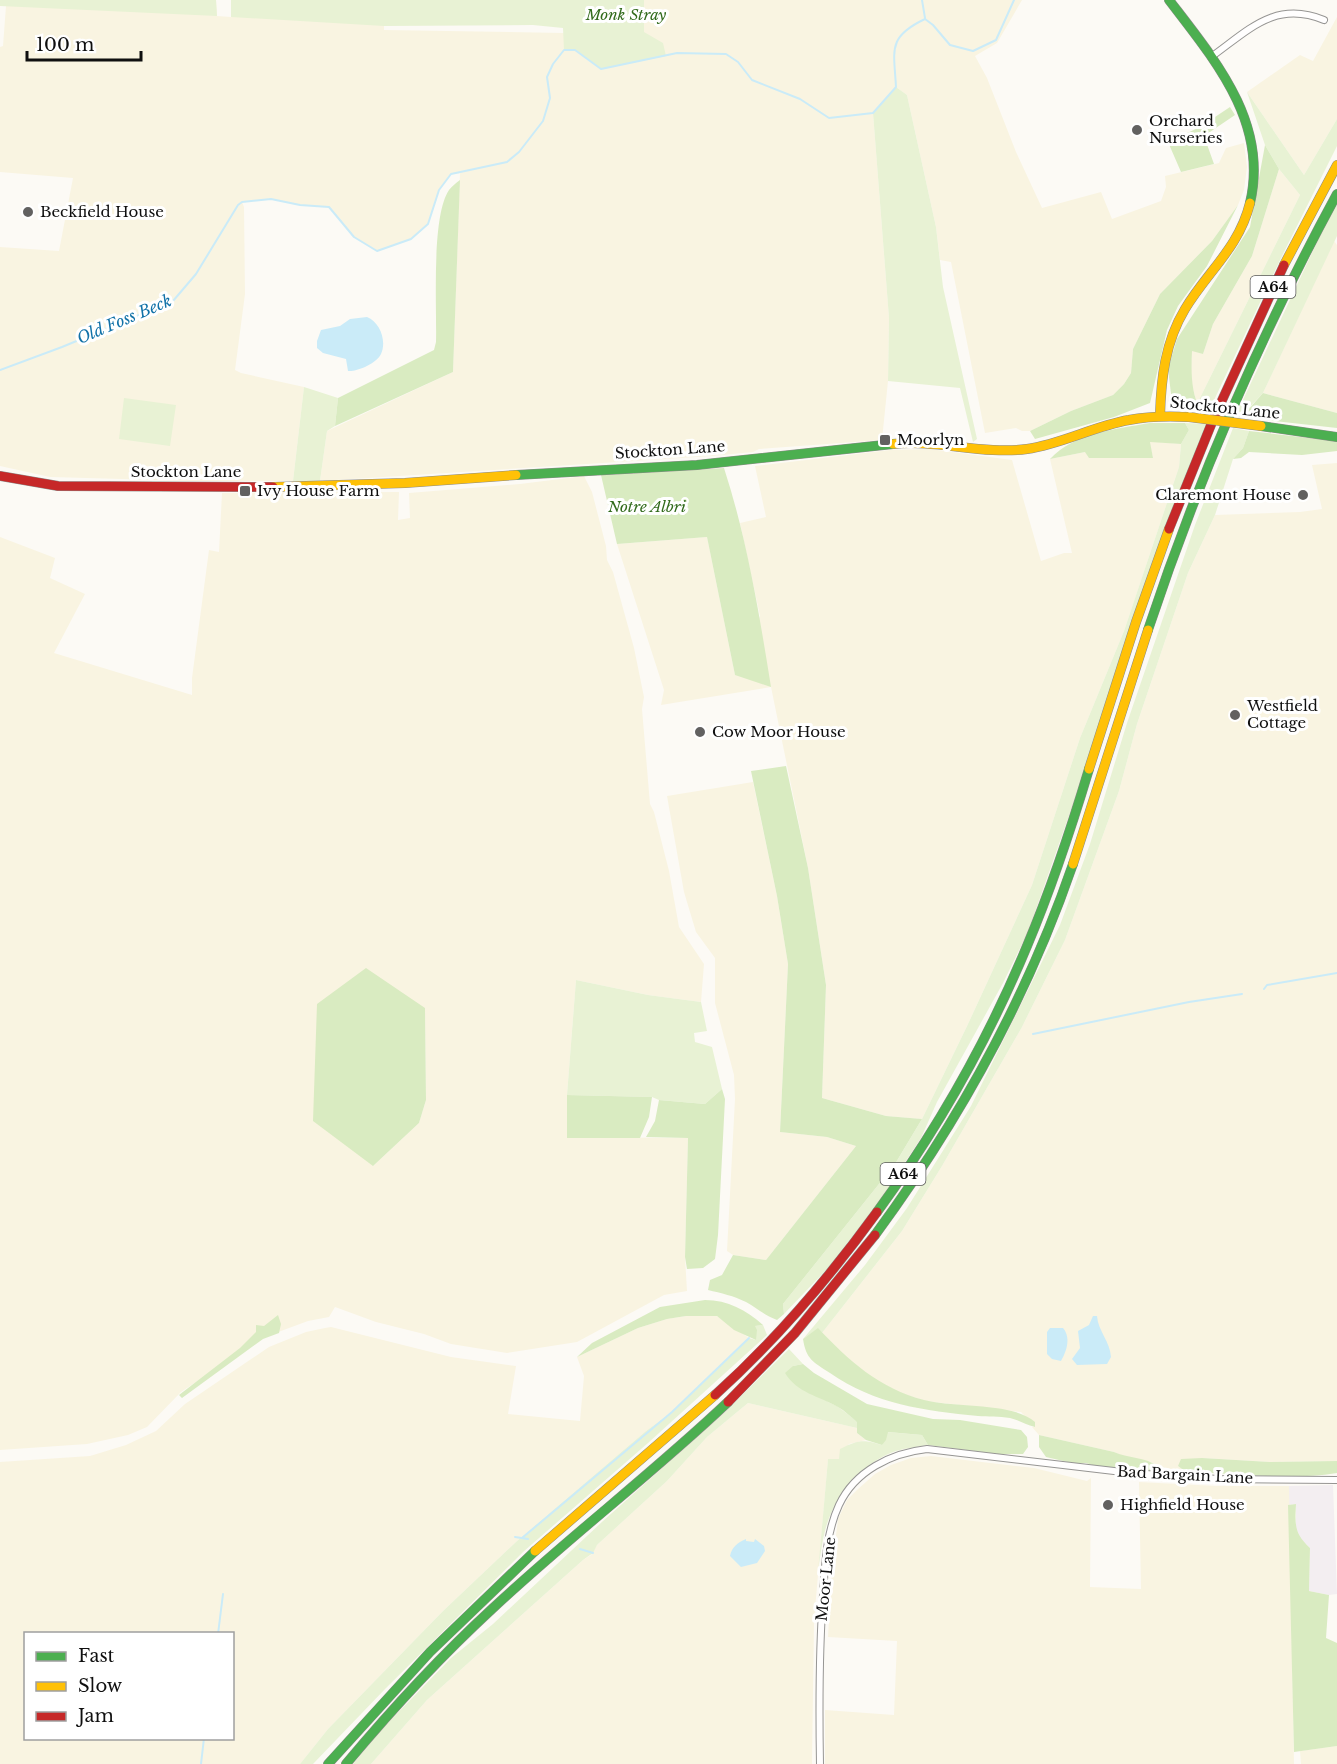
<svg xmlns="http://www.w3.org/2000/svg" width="1337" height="1764" font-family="'Libre Baskerville',serif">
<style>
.industrial{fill:#f3eef1}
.farmland{fill:#f9f4e1;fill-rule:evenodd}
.green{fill:#e8f2d4}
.forest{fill:#d9ebc1}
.water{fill:#caebf8}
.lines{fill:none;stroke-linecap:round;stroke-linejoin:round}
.stream{stroke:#caebf8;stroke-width:2}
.street-casing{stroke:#969593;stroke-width:8}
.fast-casing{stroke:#8c8b89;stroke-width:10}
.slow-casing{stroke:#8c8b89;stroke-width:10}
.jam-casing{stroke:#8c8b89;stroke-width:10}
.street{stroke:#fffefe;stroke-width:6}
.fast{stroke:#4caf50;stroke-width:9}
.slow{stroke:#ffc107;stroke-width:9}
.jam{stroke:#c62828;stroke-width:9}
.slow-bridge-casing{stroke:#8c8b89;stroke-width:10;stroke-linecap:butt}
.slow-bridge{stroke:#ffc107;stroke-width:9}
.poi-dot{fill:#626160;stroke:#fff;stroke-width:2}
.labels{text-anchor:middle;stroke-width:6;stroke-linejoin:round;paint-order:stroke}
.shield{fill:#fff;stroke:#575757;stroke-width:1.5}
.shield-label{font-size:14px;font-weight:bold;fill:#0f0f0f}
.park-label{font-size:15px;font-style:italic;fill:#326b1c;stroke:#fff}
.poi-label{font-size:15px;fill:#0f0f0f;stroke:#fff;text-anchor:start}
.street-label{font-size:15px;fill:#0f0f0f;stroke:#fff}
.water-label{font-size:16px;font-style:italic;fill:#1272a8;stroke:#fff}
</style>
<rect width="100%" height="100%" fill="#fcfaf5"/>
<path class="industrial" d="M1333,1485L1337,1594L1329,1595L1309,1591L1310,1548L1300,1538L1296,1528V1504L1288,1505L1289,1486Z"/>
<path class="farmland" d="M0,0H216L217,16L231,17V0H1022L997,43L975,56L987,78L1016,152L1042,208L1101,192L1112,219L1161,201L1166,187L1165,176L1219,163L1226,148L1244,143L1247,167L1244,190L1238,205L1212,241L1160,294L1133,349L1131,373L1124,384L1113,395L1071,411L1030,431H1022L1016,428L985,433L951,262L940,260L936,227L907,95L896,87L873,113L889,318L888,381L882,440L759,449L753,452L712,456L320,481L327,431L453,372L460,173L451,174L439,190L428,224L411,239L377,251L354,237L329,207L300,205L271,199L242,202L244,207L245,294L235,370L241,373L304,387L293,481H194L50,477L0,466V247L59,251L73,178L0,172V47L3,46L6,6H0ZM548,5L666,55L601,69L575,50H564V33L384,30V26Z
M1337,17V119L1304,175L1247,92L1300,55L1313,61Z
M1279,169L1300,195L1197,404L1190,378L1192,350L1203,354L1213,324L1252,256Z
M1334,241L1337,245V413L1263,393Z
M1149,441L1181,444L1179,467L1124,631L1080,738L1032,885L968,1024L922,1119L886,1116L822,1098L826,985L808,868L771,687L661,705L664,690L617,544L707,537L735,675L760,616L740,523L766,517L755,466L890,450L930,449L1012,460L1041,561L1064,553H1072L1050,459L1085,452L1153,458Z
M1337,463V1461L1270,1462L1202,1458L1178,1466L1186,1472L1157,1466L1151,1462L1125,1457L1114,1452L1039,1435L1032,1427H1035L1021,1412L925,1401L900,1393L872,1378L841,1353L822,1333L902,1231L942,1166L1022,1027L1065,940L1119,791L1137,724L1188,573L1215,515L1300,512L1322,509L1312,465Z
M584,476L592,492L606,546L607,560L613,572L634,648L644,697L642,709L650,804L654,812L669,871L679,927L704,964L701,1002L648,995L576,980L567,1095V1137L688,1138L685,1257L687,1291L664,1295L577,1342L507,1353L451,1344L424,1334L376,1322L335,1307L329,1317L308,1321L262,1338L181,1392L147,1427L128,1435L87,1444L0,1450V537L55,558L50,578L85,594L54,653L192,695V678L209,550L219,552L222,493L399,492L398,520L410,518L409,493L520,484ZM425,1009L426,1100L419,1123L373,1166Z
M753,782L777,896L788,964L780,1132L827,1137L856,1146L766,1260L733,1255L727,1251L735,1099L734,1075L715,1003V958L696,932L684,892L667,796Z
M686,1316H717L749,1338L672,1412L646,1431L517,1541L443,1611L328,1729L300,1764H0V1462L90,1456L126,1445L156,1431L185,1404L269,1347L306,1332L325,1328L331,1327L451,1357L516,1366L508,1414L580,1421L584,1376L577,1357L638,1328L667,1319ZM26,1634H232V1738H26Z
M748,1403L857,1428V1433L866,1440L849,1444L839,1459H828L814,1621L812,1764H371L427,1700L583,1560L591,1555L597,1545L667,1481L707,1437Z
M931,1456L1034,1468L1087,1481L1091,1478L1090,1587L1141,1589L1139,1482L1217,1486H1289L1294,1764H825V1710L894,1715L897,1641L828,1637L832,1568L838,1519L847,1500L858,1489L875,1474L891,1465L911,1458Z
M1337,1746V1764H1301L1300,1751Z"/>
<path class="green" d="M0,0H216L217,16L0,6Z
M231,0H644V32L663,43L666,56L601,69L575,50H564L563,28L533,25L384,26L231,17Z
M896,87L907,95L936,227L943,287L977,439L973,442L960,388L888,381L889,318L873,113Z
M1247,92L1304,175L1337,119V146L1281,258L1208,413L1201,412L1197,404L1300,195L1279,169L1265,145Z
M1337,205V236L1263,393L1247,410L1257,419L1235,417L1326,223Z
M304,387L338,398L335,426L327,431L320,481H293Z
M124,398L176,405L170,446L119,439Z
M1185,423L1207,424L1028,932L1003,983L937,1102L921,1138L879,1202L827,1269L784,1314L783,1304L895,1164L922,1119L968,1024L1032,885L1080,738L1124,631L1179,467L1181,444L1189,430Z
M1233,428L1249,431L1243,448L1233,459L1215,515L1188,573L1137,724L1119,791L1065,940L1022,1027L942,1166L902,1231L822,1333L818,1329L803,1339L865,1265L907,1208L971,1106L1060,925L1090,844L1127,723L1195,525Z
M576,980L648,995L701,1002L707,1031L694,1033L695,1042L712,1047L722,1089L705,1104L659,1100L652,1097L567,1095Z
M763,1325L767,1335L648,1443L523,1552L386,1688L313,1764H300L328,1729L443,1611L517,1541L646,1431L672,1412L749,1338L756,1340L755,1326Z
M789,1349L803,1364L793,1366L828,1402L837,1406L858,1422L857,1428L748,1403L707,1437L667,1481L597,1545L593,1553L583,1560L427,1700L371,1764H353L380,1731L451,1658L493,1624L603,1521L726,1411Z
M887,1432L922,1435L928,1445C918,1447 906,1448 896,1451C863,1462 836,1494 826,1527C822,1541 820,1557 818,1572L828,1459H839L840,1449C858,1440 863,1439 882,1445Z"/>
<path class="forest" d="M1230,107L1235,115L1204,136L1214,164L1181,172L1168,142L1200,127Z
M1265,145L1279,169L1252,256L1213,324L1203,354L1192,351C1191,374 1191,392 1201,412L1172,402L1168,369L1177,339L1250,227Z
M460,180L453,372L335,426L338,398L434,350L436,342C437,307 431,217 449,190C452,186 456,183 460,180Z
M1238,205L1207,266L1178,306L1167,330L1150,403L1114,417L1035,439L1030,431L1071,411L1113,395L1124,384L1131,373L1133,349L1160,294L1212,241Z
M1263,393L1337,413V428L1257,419L1247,411Z
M1150,423H1185L1189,430L1181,444L1150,442L1153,458H1089L1085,452L1050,459C1074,433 1116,429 1150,423Z
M1249,431L1337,441V451L1302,455L1249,452L1241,458L1233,459L1243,448Z
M724,468C747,539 759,612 771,687L735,675L707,537L617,544L601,475Z
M786,766L808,868L826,985L822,1098L886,1116L922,1119L895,1164L783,1304L784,1314L777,1320C765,1316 757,1308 746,1302C734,1296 721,1293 708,1290L710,1280L722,1275L733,1255L766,1260L856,1146L827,1137L780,1132L788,964L777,896L751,771Z
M366,968L425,1008L426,1100L419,1123L373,1166L313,1121L317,1004Z
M722,1089L725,1099L718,1235L715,1259L703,1268L687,1269L685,1257L688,1138L646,1137L655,1121L659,1100L705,1104Z
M567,1095L652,1097L649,1117L640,1138H567Z
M705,1300C728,1300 746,1310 763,1325L755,1326L757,1330L756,1340L734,1330L717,1316H686L667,1319L638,1328L577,1357L592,1343L660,1307Z
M278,1315L281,1324L279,1333L263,1339L182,1398L179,1395L240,1348L256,1332V1325L264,1326Z
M818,1328C848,1360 880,1389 924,1400C954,1408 1013,1402 1035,1422V1427C1026,1425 1019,1420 1010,1418C999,1416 988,1417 978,1416C925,1411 874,1404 830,1373C813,1362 806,1359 803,1339Z
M803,1364L814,1373L867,1404L933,1419L960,1420L1021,1430L1027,1437L1028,1447L1023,1454H998L928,1445L922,1435L888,1432L886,1440L882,1445L866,1440L857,1433V1422C851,1417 845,1411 838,1407C819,1396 797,1393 785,1373L793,1366Z
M1039,1435L1114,1452C1127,1458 1146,1457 1157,1466L1152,1472L1105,1469L1086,1463H1072L1046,1457L1039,1447Z
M1202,1458L1270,1462L1337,1461V1473C1288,1481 1236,1473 1186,1472L1178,1466L1181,1459Z
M1296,1504C1295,1525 1294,1533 1310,1548L1309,1591L1329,1595L1326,1638L1337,1643V1746L1294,1752L1288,1505Z"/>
<path class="water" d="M367,317C380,322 387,341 381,354C377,363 357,372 348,371L346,359L323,353L317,348V341L321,330L340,326L350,319Z
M1093,1316H1097C1098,1331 1110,1341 1111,1357L1107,1364L1077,1365L1072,1359L1080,1348L1078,1331L1089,1325Z
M1050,1328H1063C1071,1337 1067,1351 1061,1361L1052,1359L1047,1354V1332Z
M746,1539V1541L754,1542L755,1539L764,1546L765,1551L757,1563L741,1567L730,1556C732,1547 737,1543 746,1539Z"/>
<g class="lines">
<path class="stream" d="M922,0L925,18
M0,370L62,347L173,301L196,274L238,205L242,202L271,199L300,205L329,207L354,237L377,251L411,239L428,224L439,190L451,174L507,162L519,152L543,121L550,98L547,77L553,64L564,50H575L601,69L677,53L726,54L738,62L752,80L800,99L829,118L873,113L896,87C894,50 887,37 925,19L933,25L950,45L973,51L996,40L1014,0
M1264,989L1267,985L1337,973
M1033,1034L1189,1002L1242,994
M515,1537L528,1539
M522,1538L672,1412L749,1338
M580,1549L593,1553
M218,1634L223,1594
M201,1764L204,1738"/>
<defs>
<path id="street" d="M1211,57C1249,30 1275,0 1324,20
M820,1764C819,1708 819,1651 823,1595C825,1565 826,1533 839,1505C855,1471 891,1453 927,1449L1131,1473L1218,1479L1337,1480"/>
<path id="fast" d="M1169,0C1215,60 1269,123 1250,203
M1261,426L1337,437
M516,475L697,465L893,444
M1148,630C1198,479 1261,334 1337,194
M877,1212C937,1130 988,1040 1027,946C1051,889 1071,829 1089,769
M875,1235C959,1121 1027,998 1073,864
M328,1764L430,1652L535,1551
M346,1764C392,1709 440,1657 492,1609C569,1537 652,1474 728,1402"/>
<path id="slow" d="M1284,265L1337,165
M1160,416C1161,379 1165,342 1185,309C1207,272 1239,248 1250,203
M893,444C935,439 984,455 1027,449C1062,444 1094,426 1129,420C1149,416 1169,416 1189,417
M273,487L405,483L516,475
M1089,769L1136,622L1169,529
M1073,864L1148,630
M535,1551L715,1395"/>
<path id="jam" d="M0,476L58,486L273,487
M1169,529L1213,420L1284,265
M715,1395C776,1340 829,1278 877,1212
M728,1402L795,1333L875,1235"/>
</defs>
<use href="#street" class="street-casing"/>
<use href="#fast" class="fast-casing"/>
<use href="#slow" class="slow-casing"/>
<use href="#jam" class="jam-casing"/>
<use href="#street" class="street"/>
<use href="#fast" class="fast"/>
<use href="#slow" class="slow"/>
<use href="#jam" class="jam"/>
<defs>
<path id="slow-bridge" d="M1189,417L1261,426"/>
</defs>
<use href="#slow-bridge" class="slow-bridge-casing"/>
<use href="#slow-bridge" class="slow-bridge"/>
</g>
<g class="poi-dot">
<circle cx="1137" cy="130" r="6"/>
<circle cx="28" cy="212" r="6"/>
<rect x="879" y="434" width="12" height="12" rx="3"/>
<rect x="239" y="485" width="12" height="12" rx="3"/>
<circle cx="1303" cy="495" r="6"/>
<circle cx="1235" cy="715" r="6"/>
<circle cx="700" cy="732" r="6"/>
<circle cx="1108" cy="1505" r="6"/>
</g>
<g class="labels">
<g class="shield">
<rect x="1250.5" y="276" width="45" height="22" rx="4.5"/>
<rect x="880.5" y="1163" width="45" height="22" rx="4.5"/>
</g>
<g class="shield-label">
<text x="1273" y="292">A64</text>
<text x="903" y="1179">A64</text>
</g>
<g class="park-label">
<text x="626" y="20">Monk Stray</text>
<text x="647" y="512">Notre Albri</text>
</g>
<g class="poi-label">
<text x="1149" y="126">Orchard<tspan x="1149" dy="17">Nurseries</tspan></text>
<text x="40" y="217">Beckfield House</text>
<text x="897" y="445">Moorlyn</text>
<text x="257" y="496">Ivy House Farm</text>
<text x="1291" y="500" text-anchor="end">Claremont House</text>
<text x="1247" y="711">Westfield<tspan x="1247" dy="17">Cottage</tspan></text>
<text x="712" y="737">Cow Moor House</text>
<text x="1120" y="1510">Highfield House</text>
</g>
<g class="street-label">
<text transform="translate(1225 408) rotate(6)" y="5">Stockton Lane</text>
<text transform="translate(670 450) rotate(-4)" y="5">Stockton Lane</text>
<text x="186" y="477">Stockton Lane</text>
<text transform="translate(1185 1475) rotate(3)" y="5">Bad Bargain Lane</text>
<text transform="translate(826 1579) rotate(-84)" y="5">Moor Lane</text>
</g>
<g class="water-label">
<text transform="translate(124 319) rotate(-23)" y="6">Old Foss Beck</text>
</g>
</g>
<rect x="24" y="1632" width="210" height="108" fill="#ffffff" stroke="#9f9f9f" stroke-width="1.5"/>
<rect x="36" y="1652" width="30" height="9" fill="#4caf50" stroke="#9f9f9f" stroke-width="1.5"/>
<text x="78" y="1662" font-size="18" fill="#0f0f0f">Fast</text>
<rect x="36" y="1682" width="30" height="9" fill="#ffc107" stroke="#9f9f9f" stroke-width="1.5"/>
<text x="78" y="1692" font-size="18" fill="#0f0f0f">Slow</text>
<rect x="36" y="1712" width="30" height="9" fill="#c62828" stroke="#9f9f9f" stroke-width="1.5"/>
<text x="78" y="1722" font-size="18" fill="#0f0f0f">Jam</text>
<path d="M27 51v9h114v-9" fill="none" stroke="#0f0f0f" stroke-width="3"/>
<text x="36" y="51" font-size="18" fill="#0f0f0f" stroke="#ffffff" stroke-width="4.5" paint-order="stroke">100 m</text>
</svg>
